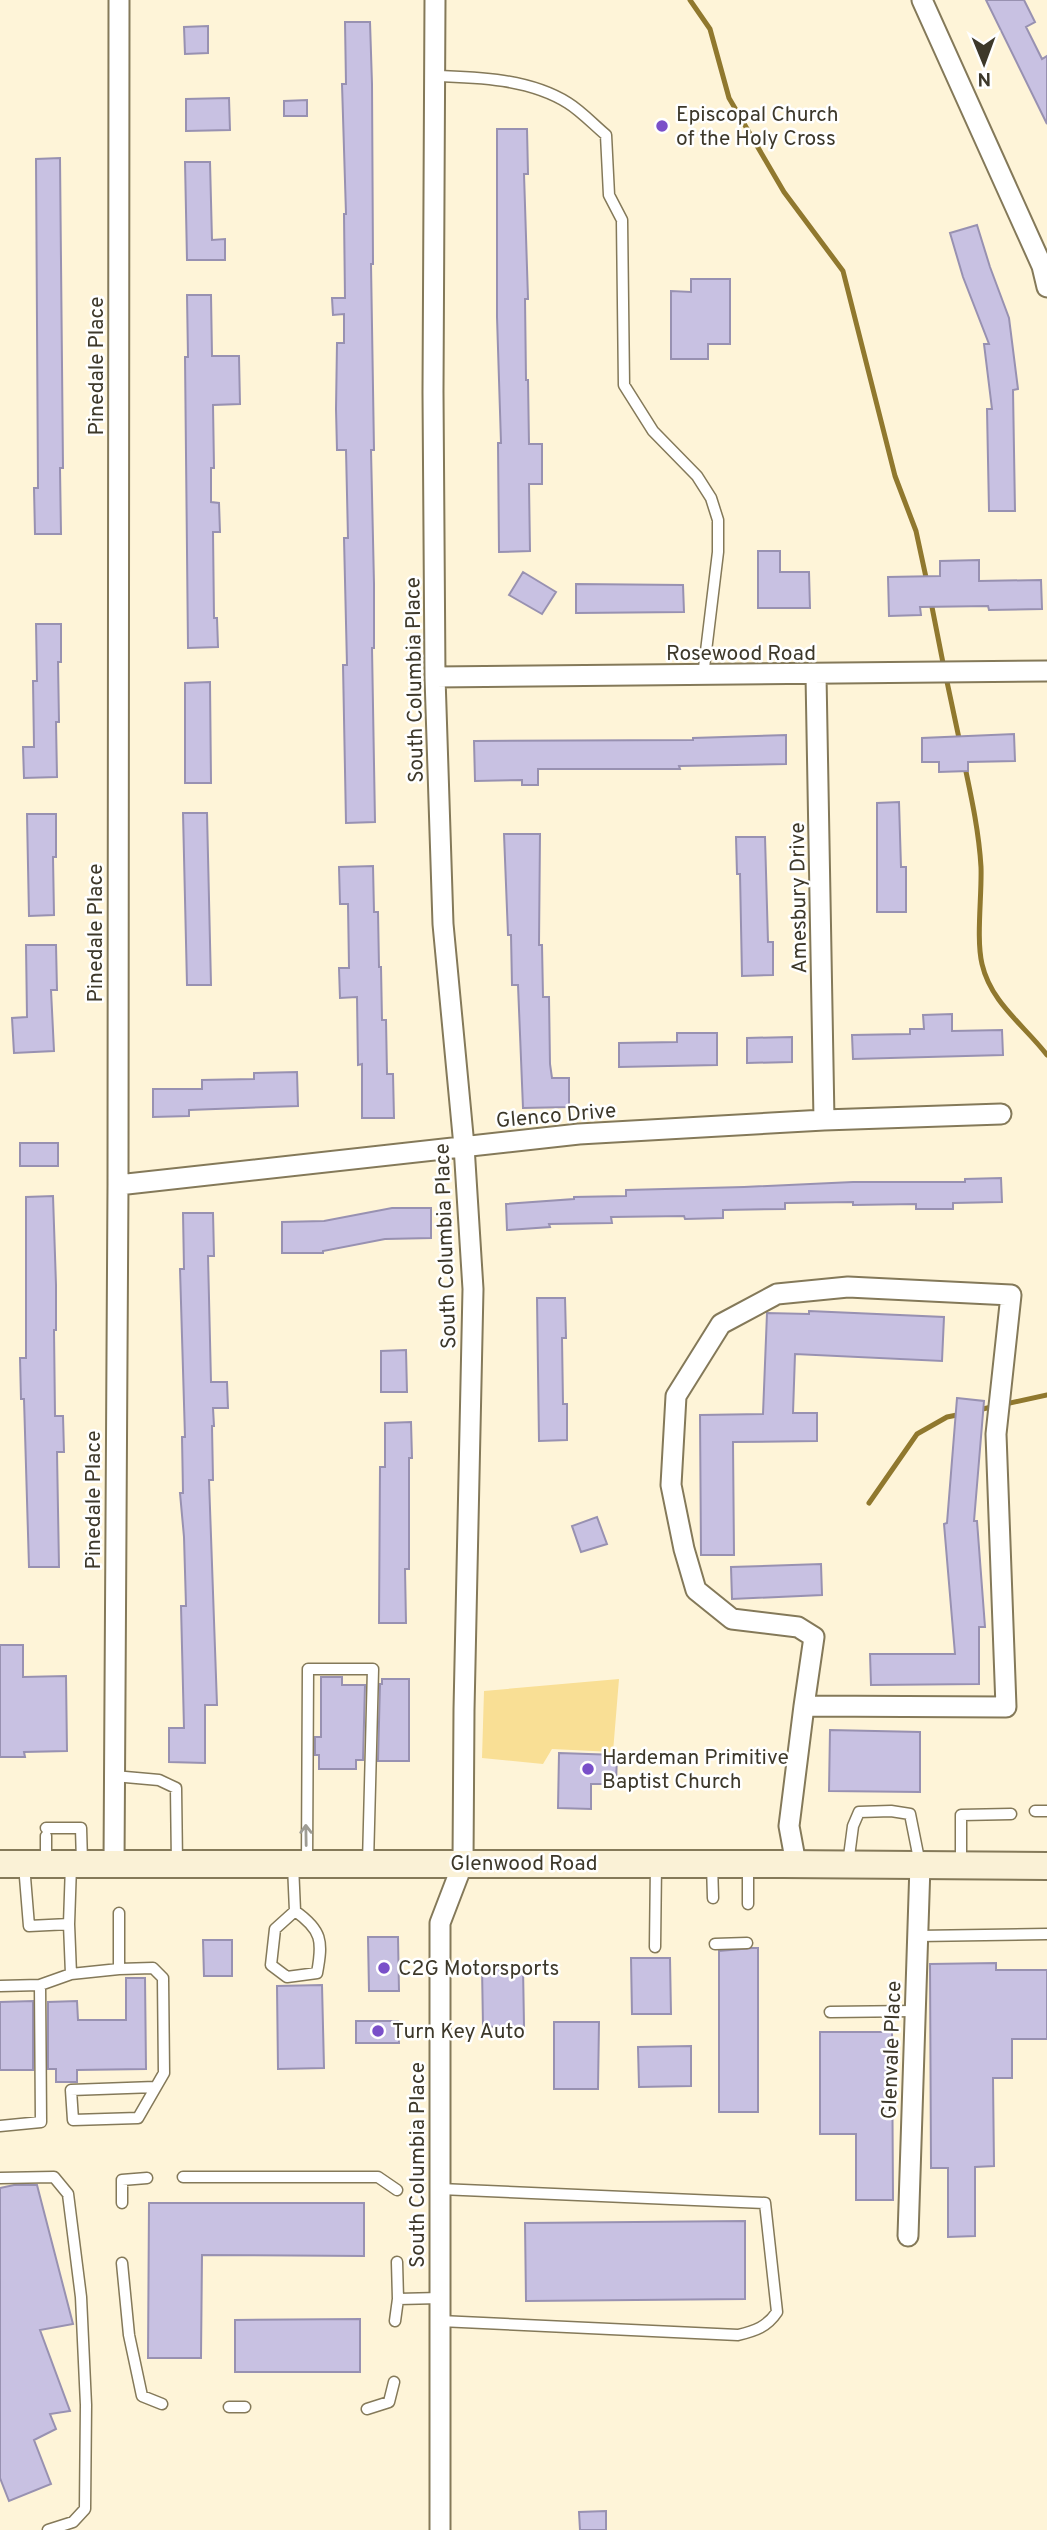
<svg xmlns="http://www.w3.org/2000/svg" width="1047" height="2530" font-family="Overpass,sans-serif">
<style>
.green{fill:#f9df95}
.lines{fill:none;stroke-linecap:round;stroke-linejoin:round}
.stream{stroke:#90782e;stroke-width:5}
.building{fill:#c8c1e2;stroke:#9891b1;stroke-width:2}
.lane-casing{stroke:#847959;stroke-width:13}
.street-casing{stroke:#847959;stroke-width:23}
.secondary-casing{stroke:#847959;stroke-width:30}
.lane{stroke:#fff;stroke-width:10}
.street{stroke:#fff;stroke-width:19}
.secondary{stroke:#faf1d6;stroke-width:26}
.oneway{stroke:#9e9c94}
.poi-dot{fill:#7a50c9;stroke:#fff;stroke-width:2.5}
.labels{text-anchor:middle;stroke-width:5;stroke-linejoin:round;paint-order:stroke}
.poi-label{font-size:21px;fill:#3d382a;stroke:#fff;text-anchor:start}
.street-label{font-size:21px;fill:#3d382a;stroke:#fff}
</style>
<rect width="100%" height="100%" fill="#fef4d8"/>
<path class="green" d="M619,1679L613,1752L552,1749L543,1764L482,1758L484,1691Z"/>
<g class="lines">
<path class="stream" d="M690,0L710,29L729,98L784,192L843,271L895,476L916,531L927,582
M931,602L944,668
M946,677L960,743
M965,767C972,800 979,833 981,867C982,895 976,939 982,964C991,1003 1024,1025 1047,1055
M978,1410L1047,1395
M869,1503L917,1434L947,1417L962,1414"/>
</g>
<path class="building" d="M986,0H1024L1035,22L1026,27L1042,59L1047,56V124Z
M345,22H370L372,84L373,264H371L374,450H371L374,584V648H372L375,822L346,823L343,665H347L344,538H348L346,450H337L336,409L337,343H344V314L333,315L332,298H345L344,214H346L342,84H346Z
M208,26V53L185,54L184,27Z
M229,98L230,130L186,131V99Z
M307,100V116H284V101Z
M497,129H527L528,174H524L528,299H525L526,380H528L529,444H542V484H529L530,551L499,552L498,443H501L497,317Z
M60,158L63,468H60L61,534H35L34,488H38L36,159Z
M185,162H210L212,240L225,239V260H187Z
M977,225L990,267L1009,318L1018,389L1013,390L1015,511H989L987,409H992L984,344H989L963,277L950,233Z
M691,279H730V344H708V359H671V291L691,292Z
M187,295H211L212,356H239L240,404L213,405L214,468H211V502L219,503L220,532H213L214,618H217L218,647L188,648L185,357H188Z
M758,551H780V572H809L810,608H758Z
M979,560V581L1041,580L1042,609L989,610L988,606L920,607L921,615L889,616L888,577L940,576V561Z
M523,572L556,592L542,614L509,595Z
M576,584L683,585L684,612L576,613Z
M36,624H61V662H58L59,722H56L57,777L24,778L23,747H34L33,681H37Z
M210,682L211,783H185V683Z
M1014,734L1015,761L968,762V771L939,772V762H922V738Z
M786,735V764L679,766L680,769H538V785H522V780L475,781L474,741L693,740V738Z
M899,802L901,867H906V912H877V803Z
M183,813H207L211,985H187Z
M27,814H56V857H53L54,915L29,916Z
M504,834H540L539,945H542L543,997H549L550,1064L552,1078H569V1107L523,1108L518,985H512L511,935H508Z
M736,837H765L768,942H773V975L742,976L740,874H737Z
M373,866L374,912H378L379,967H381L382,1020H386L387,1074H393L394,1118H362V1064L358,1065L357,997L340,998L339,968H349L348,904H340L339,867Z
M26,945H56L57,990H51L54,1051L14,1053L12,1018L27,1017Z
M952,1014V1031L1002,1030L1003,1055L853,1059L852,1035L910,1034V1029H924L923,1015Z
M677,1033H717V1065L619,1067V1043L677,1042Z
M792,1037V1062L747,1063V1038Z
M297,1072L298,1106L189,1110V1116L153,1117V1089H202V1080L254,1079V1073Z
M20,1143H58V1166H20Z
M1001,1178L1002,1202L953,1203V1209H916V1204L853,1205V1202L785,1203V1209L723,1210V1218L685,1219L684,1216L611,1217L612,1223L549,1224L550,1227L507,1230L506,1204L574,1199V1197L626,1196V1190L744,1187L853,1182H965V1179Z
M53,1196L56,1285V1330H54L55,1416H63L64,1452H57L59,1567H29L24,1399H21L20,1358H26V1197Z
M392,1208H431V1238L385,1239L323,1251V1253H282V1222L324,1221Z
M183,1213H213L214,1256H208L211,1382H227L228,1408H213L214,1426H212L213,1480H209L217,1705H205V1763L169,1762V1728H184L181,1606H186L184,1537L180,1493H183L182,1437H185L180,1269H184Z
M537,1298H565L566,1338H562L563,1404H567V1440L539,1441Z
M809,1311L944,1317L942,1361L795,1354L793,1413H817V1441L733,1442L734,1555H701L700,1415L763,1414L767,1313L809,1314Z
M406,1350L407,1392H381V1351Z
M957,1398L984,1401L974,1521H977L985,1627H979V1684L871,1685L870,1654H955L944,1524L947,1523Z
M411,1422L412,1458H409V1569H405L406,1623H379L380,1467H385V1423Z
M597,1517L607,1544L581,1552L572,1526Z
M821,1564L822,1595L732,1599L731,1567Z
M0,1645H23V1677L66,1676L67,1751L24,1752L25,1757H0Z
M321,1677H342V1685H365L363,1760H356V1769H319V1755H315V1737H321Z
M382,1679H409V1761H378L380,1684H382Z
M830,1730L920,1732V1792L829,1791Z
M559,1753L617,1755L616,1784H591V1809L558,1808Z
M368,1937H398L399,1991H369Z
M203,1940H232V1976H204Z
M752,1948H758V2112H719V1951Z
M631,1958H670L671,2014H632Z
M996,1963V1970H1047V2039H1012V2078H993L994,2166L975,2167V2236L948,2237V2168H931L930,1964Z
M523,1966L524,2026L483,2027L482,1967Z
M126,1978H145L146,2069L77,2070V2082H56V2069H48V2002L77,2001L78,2020H126Z
M322,1985L324,2068L278,2069L277,1986Z
M33,2001V2070H0V2002Z
M356,2021H398L399,2043H356Z
M554,2022H599L598,2089H554Z
M820,2032H892L893,2200H856V2134H820Z
M691,2046V2086L639,2087L638,2047Z
M14,2185H37L73,2324L40,2330L70,2411L50,2414L56,2429L34,2440L51,2484L9,2501L0,2478V2188Z
M149,2203H364V2256L202,2255L201,2358H148Z
M745,2221V2299L526,2301L525,2223Z
M360,2319V2372H235V2320Z
M606,2511V2530H580L579,2512Z"/>
<g class="lines">
<defs>
<path id="lane" d="M434,76C478,77 530,79 568,103C581,111 594,125 606,135L609,195L622,220L624,385L653,431L697,476L711,498L718,520V552L703,676
M114,1776L159,1780L176,1788L177,1864
M1035,1811H1047
M46,1828H81L82,1862
M46,1836V1864
M961,1863V1815L1011,1814
M307,1864L308,1669H373L368,1863
M712,1864L713,1898
M848,1864L853,1826L859,1812L891,1811L910,1814L920,1864
M24,1865L29,1926L69,1924L71,1865
M293,1865L295,1911
M748,1866V1904
M295,1911C322,1930 323,1941 317,1973L287,1977L271,1965L275,1929Z
M119,1913V1969
M69,1924L71,1974L119,1969L153,1968L163,1978L164,2073L138,2118L73,2120L71,2090L155,2087
M918,1936L1047,1934
M715,1944L747,1943
M655,1947L656,1864
M0,1986L40,1985
M830,2012L915,2011
M0,2126L41,2122L40,1985L71,1974
M183,2177H378L397,2190
M0,2178L54,2177L68,2194L81,2297L86,2405L85,2509L73,2522L48,2530
M122,2203V2180L147,2178
M397,2262L398,2299L440,2298
M122,2263L129,2335L142,2396L162,2404
M395,2321L398,2299
M440,2321L738,2335C755,2331 767,2327 777,2312L765,2203L440,2189
M229,2407H245
M367,2409L389,2402L394,2382"/>
<path id="street" d="M435,0L433,392L435,677L443,924L464,1146L473,1289L464,1710L463,1863L440,1923V2530
M922,0L1042,266L1047,287
M816,675L824,1120
M435,677L1047,671
M118,1185L579,1134L824,1120L1001,1114
M796,1864L789,1826L804,1706L1006,1707L996,1434L1011,1295L848,1287L777,1294L721,1324L676,1396L671,1485L684,1549L696,1590L732,1619L798,1627L814,1637L804,1706
M114,1865L118,1185L119,0
M908,2236L920,1865"/>
<path id="secondary" d="M0,1864H783L1047,1866"/>
</defs>
<use href="#lane" class="lane-casing"/>
<use href="#street" class="street-casing"/>
<use href="#secondary" class="secondary-casing"/>
<use href="#lane" class="lane"/>
<use href="#street" class="street"/>
<use href="#secondary" class="secondary"/>
</g>
<defs><path id="oneway-shaft" d="M-6 0H5M1.5-3L5.5 0L1.5 3" fill="none" stroke-width="1.6" stroke-linecap="round" stroke-linejoin="round" transform="scale(1.75)"/></defs>
<use class="oneway" href="#oneway-shaft" transform="translate(306 1835) rotate(-91)"/>
<g class="poi-dot">
<circle cx="662" cy="126" r="7"/>
<circle cx="588" cy="1769" r="7"/>
<circle cx="384" cy="1968" r="7"/>
<circle cx="378" cy="2031" r="7"/>
</g>
<g class="labels">
<g class="poi-label">
<text x="676" y="121">Episcopal Church<tspan x="676" dy="24">of the Holy Cross</tspan></text>
<text x="602" y="1764">Hardeman Primitive<tspan x="602" dy="24">Baptist Church</tspan></text>
<text x="398" y="1975">C2G Motorsports</text>
<text x="392" y="2038">Turn Key Auto</text>
</g>
<g class="street-label">
<text transform="translate(96 366) rotate(-90)" y="7">Pinedale Place</text>
<text x="741" y="660">Rosewood Road</text>
<text transform="translate(414 680) rotate(-91)" y="7">South Columbia Place</text>
<text transform="translate(798 898) rotate(-91)" y="7">Amesbury Drive</text>
<text transform="translate(95 933) rotate(-90)" y="7">Pinedale Place</text>
<text transform="translate(556 1115) rotate(-5)" y="7">Glenco Drive</text>
<text transform="translate(445 1246) rotate(-92)" y="7">South Columbia Place</text>
<text transform="translate(93 1500) rotate(-90)" y="7">Pinedale Place</text>
<text x="524" y="1870">Glenwood Road</text>
<text transform="translate(891 2050) rotate(-88)" y="7">Glenvale Place</text>
<text transform="translate(417 2165) rotate(-90)" y="7">South Columbia Place</text>
</g>
</g>
<g transform="translate(984 63) rotate(179)" stroke="#ffffff" stroke-width="5" paint-order="stroke">
<path d="M0-5L12 26L0 18L-12 26Z" fill="#3d382a"/>
<text y="-10" font-size="19" font-weight="bold" text-anchor="middle" fill="#3d382a">N</text>
</g>
</svg>
